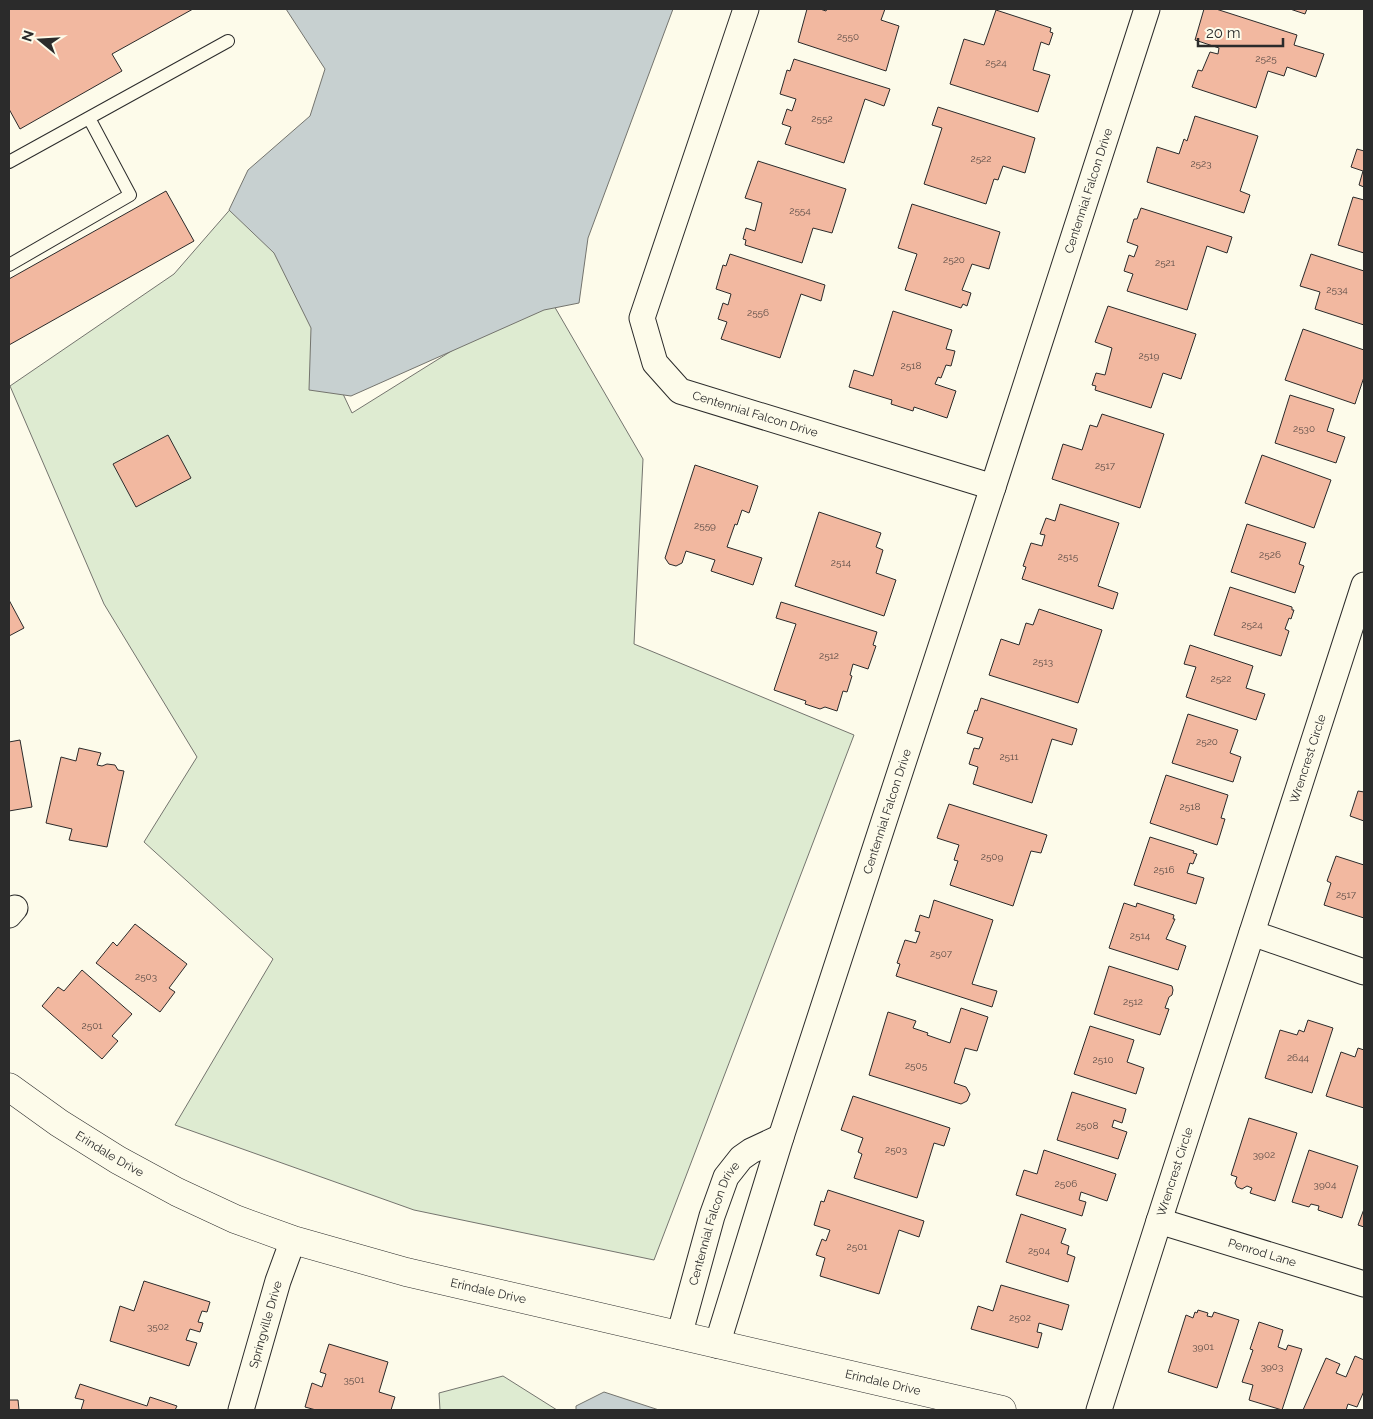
<svg xmlns="http://www.w3.org/2000/svg" width="1373" height="1419" font-family="Raleway,sans-serif">
<style>
.green{fill:#deebd1;stroke:#74746e}
.water{fill:#c7d0d0;stroke:#74746e}
.building{fill:#f2b8a0;stroke:#2b2b2b}
.lines{fill:none;stroke-linecap:round;stroke-linejoin:round}
.lane-casing{stroke:#2b2b2b;stroke-width:14}
.street-casing{stroke:#2b2b2b;stroke-width:27}
.secondary-casing{stroke:#2b2b2b;stroke-width:29}
.lane{stroke:#fdfbea;stroke-width:12}
.street{stroke:#fdfbea;stroke-width:25}
.secondary{stroke:#fdfbea;stroke-width:28}
.labels{text-anchor:middle;stroke-width:4;stroke-linejoin:round;paint-order:stroke}
.number-label{font-size:10px;fill:#5d4e48}
.street-label{font-size:12px;fill:#2b2b2b;stroke:#fdfbea}
</style>
<rect width="100%" height="100%" fill="#fdfbea"/>
<path class="green" d="M247,190L352,413L546,292L643,459L634,644L854,735L654,1260L414,1210L175,1125L273,959L144,842L197,757L104,604L10,386L174,274Z
M503,1376L557,1410H440L439,1393Z"/>
<path class="water" d="M286,9H673L588,238L579,303L544,310L351,396L309,390L311,328L274,253L229,210L248,170L310,116L325,69Z
M604,1392L659,1410H576V1406Z"/>
<path class="building" d="M9,9H193L112,54L122,71L20,129L9,109Z
M807,9H820L826,11L827,9H885L881,20L899,26L886,71L798,42Z
M1204,9H1216L1297,35L1294,45L1324,54L1316,77L1287,67L1284,76L1268,71L1256,108L1192,87L1198,70L1202,71L1210,52L1218,54L1219,48L1195,40Z
M1290,9H1307L1305,14Z
M996,10L1051,28L1050,32L1053,33L1049,45L1041,42L1033,70L1050,75L1038,112L950,84L964,39L984,45Z
M794,59L890,89L884,106L865,99L844,163L785,144L791,127L782,124L787,109L792,111L796,99L780,94L787,70L790,71Z
M938,107L1035,138L1025,173L1003,166L998,180L994,179L986,204L924,184L942,128L932,125Z
M1195,116L1258,136L1240,191L1250,195L1244,213L1147,182L1157,147L1179,154L1184,139L1187,141Z
M1357,149L1364,151V187L1359,185L1363,171L1351,167Z
M758,161L846,189L832,233L813,228L802,263L745,245L746,240L743,239L746,228L755,231L762,203L745,198Z
M166,191L194,241L9,345V279Z
M1353,197L1364,200V253L1338,245Z
M912,204L1000,232L989,269L972,264L962,290L971,293L967,306L963,304L961,308L905,290L917,254L898,248Z
M1141,208L1232,237L1227,253L1207,246L1187,310L1127,291L1133,274L1124,271L1129,255L1134,257L1138,246L1127,242L1134,219H1137Z
M730,254L825,285L821,301L801,294L780,358L721,339L727,322L718,319L723,303L728,305L731,294L716,289L723,265L726,266Z
M1311,254L1364,271V325L1315,309L1320,292L1300,286Z
M1108,306L1196,334L1181,379L1163,373L1151,408L1095,390L1096,386L1092,385L1096,373L1105,375L1112,348L1095,342Z
M893,311L952,330L946,349L955,351L951,366L946,365L941,378L938,377L935,384L956,391L947,418L914,407L913,411L891,404L892,400L849,387L854,370L873,376Z
M1303,329L1364,350V377L1355,404L1285,380Z
M1290,395L1334,409L1327,431L1345,437L1336,463L1275,443Z
M1102,414L1164,434L1140,508L1052,479L1063,444L1082,450L1090,425L1097,427Z
M168,435L191,478L136,507L113,464Z
M1262,455L1331,480L1314,528L1245,503Z
M695,465L758,486L749,513L742,510L737,525L735,524L727,547L762,558L753,585L711,571L715,560L686,551L682,563L676,566L669,564L665,558Z
M1060,504L1119,523L1098,586L1118,593L1113,609L1022,579L1026,567L1023,566L1031,543L1042,546L1045,535L1040,534L1046,518L1055,521Z
M819,512L881,533L876,547L883,550L876,573L896,580L884,616L795,586Z
M1247,524L1306,543L1299,564L1304,566L1295,593L1231,572Z
M1230,587L1292,607V610H1294L1291,619L1289,618L1285,629L1289,631L1281,656L1214,635Z
M9,600L24,628L9,636Z
M781,602L877,632L873,645L876,646L868,669L853,664L850,675L852,676L847,692L843,691L837,711L825,707L820,709L805,704L806,701L774,690L796,624L776,618Z
M1039,609L1102,630L1078,703L989,675L1001,639L1019,645L1026,623L1033,625Z
M1190,645L1253,666L1246,688L1265,694L1256,720L1186,697L1196,667L1184,664Z
M981,698L1077,729L1072,745L1052,739L1032,803L973,784L978,767L969,764L974,748L979,749L983,738L967,733L975,710L977,711Z
M1188,714L1238,730L1230,753L1241,757L1233,782L1172,763Z
M20,740L32,807L9,811V742Z
M79,748L101,753L97,765L102,766L107,764L115,765L118,770L124,771L107,847L69,840L72,829L46,823L61,757L76,761Z
M1166,775L1228,795L1221,818L1225,819L1217,845L1150,823Z
M1358,791L1364,792V821L1350,816Z
M949,804L1047,835L1041,853L1031,851L1013,906L950,885L958,861L954,860L959,845L937,838Z
M1150,837L1194,851L1193,853L1197,854L1193,864L1190,863L1187,873L1204,878L1196,904L1134,885Z
M1336,856L1364,865V918L1324,905L1331,883L1327,881Z
M934,900L993,920L972,984L997,991L992,1007L896,976L900,964L897,963L905,940L916,943L920,932L915,931L920,915L929,918Z
M1124,903L1136,907L1137,903L1174,915L1173,919H1175L1166,939L1186,946L1178,970L1109,948Z
M135,924L187,964L169,988L175,992L160,1012L96,963L113,942L117,946Z
M1109,966L1172,986L1173,990L1172,995L1169,997L1165,1008L1169,1009L1160,1035L1094,1014Z
M82,970L132,1014L112,1036L118,1041L102,1059L42,1006L58,987L64,991Z
M961,1008L988,1017L977,1051L965,1048L954,1083L966,1087L970,1094L967,1101L961,1104L869,1075L888,1012L916,1021L913,1028L928,1033L927,1035L950,1043Z
M1308,1020L1333,1028L1312,1093L1265,1078L1280,1030L1297,1035L1299,1030L1304,1032Z
M1090,1026L1134,1040L1127,1062L1144,1068L1136,1094L1074,1074Z
M1358,1048L1364,1050V1108L1326,1096L1341,1052L1355,1057Z
M1072,1092L1126,1109L1122,1123L1114,1120L1112,1127L1127,1132L1118,1159L1057,1140Z
M853,1096L950,1128L944,1146L934,1143L917,1198L854,1178L862,1154L858,1152L863,1138L841,1130Z
M1249,1118L1297,1133L1275,1201L1250,1193L1252,1188L1247,1186L1242,1189L1237,1187L1235,1183L1237,1177L1231,1175Z
M1044,1150L1116,1174L1107,1201L1081,1192L1079,1200L1086,1202L1082,1216L1016,1195L1024,1170L1037,1174Z
M1309,1150L1358,1166L1342,1218L1318,1210L1319,1206L1311,1204L1309,1207L1292,1202Z
M828,1190L924,1221L919,1237L899,1230L879,1294L820,1276L825,1258L816,1255L822,1239L826,1241L830,1230L814,1225L821,1201L824,1202Z
M1364,1209V1227L1358,1225Z
M1021,1214L1066,1229L1061,1243L1069,1246L1067,1254L1075,1257L1068,1282L1006,1262Z
M144,1281L210,1302L207,1312L202,1311L198,1322L203,1323L200,1332L190,1329L186,1340L197,1343L189,1366L110,1341L120,1306L134,1311Z
M1001,1285L1069,1305L1062,1330L1039,1323L1037,1332L1042,1333L1038,1348L971,1329L978,1306L993,1311Z
M1198,1310L1208,1313L1207,1316L1212,1317L1214,1312L1239,1320L1217,1388L1168,1372L1186,1315L1193,1318L1195,1312L1197,1313Z
M1259,1322L1283,1330L1278,1347L1286,1350L1288,1345L1302,1349L1282,1410L1249,1400L1253,1385L1242,1382L1253,1350L1250,1349Z
M329,1344L388,1362L379,1392L395,1397L391,1410H316L305,1407L312,1383L322,1387L326,1374L320,1372Z
M1355,1356L1364,1360V1391L1357,1407L1348,1404L1346,1410H1303L1326,1358L1340,1364L1336,1373L1346,1377Z
M80,1384L147,1406L150,1397L177,1406L175,1410H81L84,1400L75,1398Z
M9,1400H18L19,1410H9Z"/>
<g class="lines">
<defs>
<path id="lane" d="M9,162L228,41
M9,265L130,195L89,118"/>
<g id="street">
<path id="s1" d="M746,9L642,318L655,363L680,391L993,487L1147,9"/>
<path d="M9,915L15,908"/>
<path d="M1252,933L1364,972"/>
<path id="s2" d="M1159,1221L1364,1284"/>
<path id="s3" d="M679,1336L712,1216L726,1177L741,1158L751,1151L781,1137"/>
<path id="s4" d="M717,1345L781,1137L993,487"/>
<path id="s5" d="M241,1410L278,1281L293,1240"/>
<path id="s6" d="M1099,1410L1159,1221L1364,585"/>
</g>
<g id="secondary">
<path id="s7" d="M9,1087L59,1123L118,1160L177,1192L235,1219L293,1240L406,1272L1002,1410"/>
</g>
</defs>
<use href="#lane" class="lane-casing"/>
<use href="#street" class="street-casing"/>
<use href="#secondary" class="secondary-casing"/>
<use href="#lane" class="lane"/>
<use href="#street" class="street"/>
<use href="#secondary" class="secondary"/>
</g>
<g class="labels">
<g class="number-label">
<text x="848" y="40">2550</text>
<text x="1266" y="62">2525</text>
<text x="996" y="66">2524</text>
<text x="822" y="122">2552</text>
<text x="981" y="162">2522</text>
<text x="1201" y="167">2523</text>
<text x="800" y="214">2554</text>
<text x="954" y="263">2520</text>
<text x="1165" y="266">2521</text>
<text x="1337" y="293">2534</text>
<text x="758" y="316">2556</text>
<text x="1149" y="359">2519</text>
<text x="911" y="369">2518</text>
<text x="1304" y="432">2530</text>
<text x="1105" y="469">2517</text>
<text x="705" y="529">2559</text>
<text x="1270" y="558">2526</text>
<text x="1068" y="560">2515</text>
<text x="841" y="566">2514</text>
<text x="1252" y="628">2524</text>
<text x="829" y="659">2512</text>
<text x="1043" y="665">2513</text>
<text x="1221" y="682">2522</text>
<text x="1207" y="745">2520</text>
<text x="1009" y="760">2511</text>
<text x="1190" y="810">2518</text>
<text x="992" y="860">2509</text>
<text x="1164" y="873">2516</text>
<text x="1346" y="898">2517</text>
<text x="1140" y="939">2514</text>
<text x="941" y="957">2507</text>
<text x="146" y="980">2503</text>
<text x="1133" y="1005">2512</text>
<text x="92" y="1029">2501</text>
<text x="1298" y="1061">2644</text>
<text x="1103" y="1063">2510</text>
<text x="916" y="1069">2505</text>
<text x="1087" y="1129">2508</text>
<text x="896" y="1153">2503</text>
<text x="1264" y="1158">3902</text>
<text x="1066" y="1187">2506</text>
<text x="1325" y="1188">3904</text>
<text x="857" y="1250">2501</text>
<text x="1039" y="1254">2504</text>
<text x="1020" y="1321">2502</text>
<text x="158" y="1330">3502</text>
<text x="1203" y="1350">3901</text>
<text x="1272" y="1370">3903</text>
<text x="354" y="1383">3501</text>
</g>
<g class="street-label">
<text dy="4" stroke="none"><textPath href="#s1" startOffset="1049">Centennial Falcon Drive</textPath></text>
<text dy="4" stroke="none"><textPath href="#s1" startOffset="489">Centennial Falcon Drive</textPath></text>
<text dy="4" stroke="none"><textPath href="#s6" startOffset="684">Wrencrest Circle</textPath></text>
<text dy="4" stroke="none"><textPath href="#s4" startOffset="560">Centennial Falcon Drive</textPath></text>
<text dy="4" stroke="none"><textPath href="#s7" startOffset="121">Erindale Drive</textPath></text>
<text dy="4" stroke="none"><textPath href="#s6" startOffset="250">Wrencrest Circle</textPath></text>
<text dy="4" stroke="none"><textPath href="#s3" startOffset="118">Centennial Falcon Drive</textPath></text>
<text dy="4" stroke="none"><textPath href="#s2" startOffset="108">Penrod Lane</textPath></text>
<text dy="4" stroke="none"><textPath href="#s7" startOffset="526">Erindale Drive</textPath></text>
<text dy="4" stroke="none"><textPath href="#s5" startOffset="89">Springville Drive</textPath></text>
<text dy="4" stroke="none"><textPath href="#s7" startOffset="931">Erindale Drive</textPath></text>
</g>
</g>
<rect width="1373" height="1419" fill="none" stroke="#2b2b2b" stroke-width="20"/>
<g transform="translate(40 40) rotate(288)" stroke="#fdfbea" stroke-width="4" paint-order="stroke">
<path d="M0-4L9 19L0 12L-9 19Z" fill="#2b2b2b"/>
<text y="-8" font-size="14" font-weight="bold" text-anchor="middle" fill="#2b2b2b">N</text>
</g>
<path d="M1198 38v8h85v-8" fill="none" stroke="#2b2b2b" stroke-width="2.5"/>
<text x="1206" y="38" font-size="15" fill="#2b2b2b" stroke="#fdfbea" stroke-width="4" paint-order="stroke">20 m</text>
</svg>
